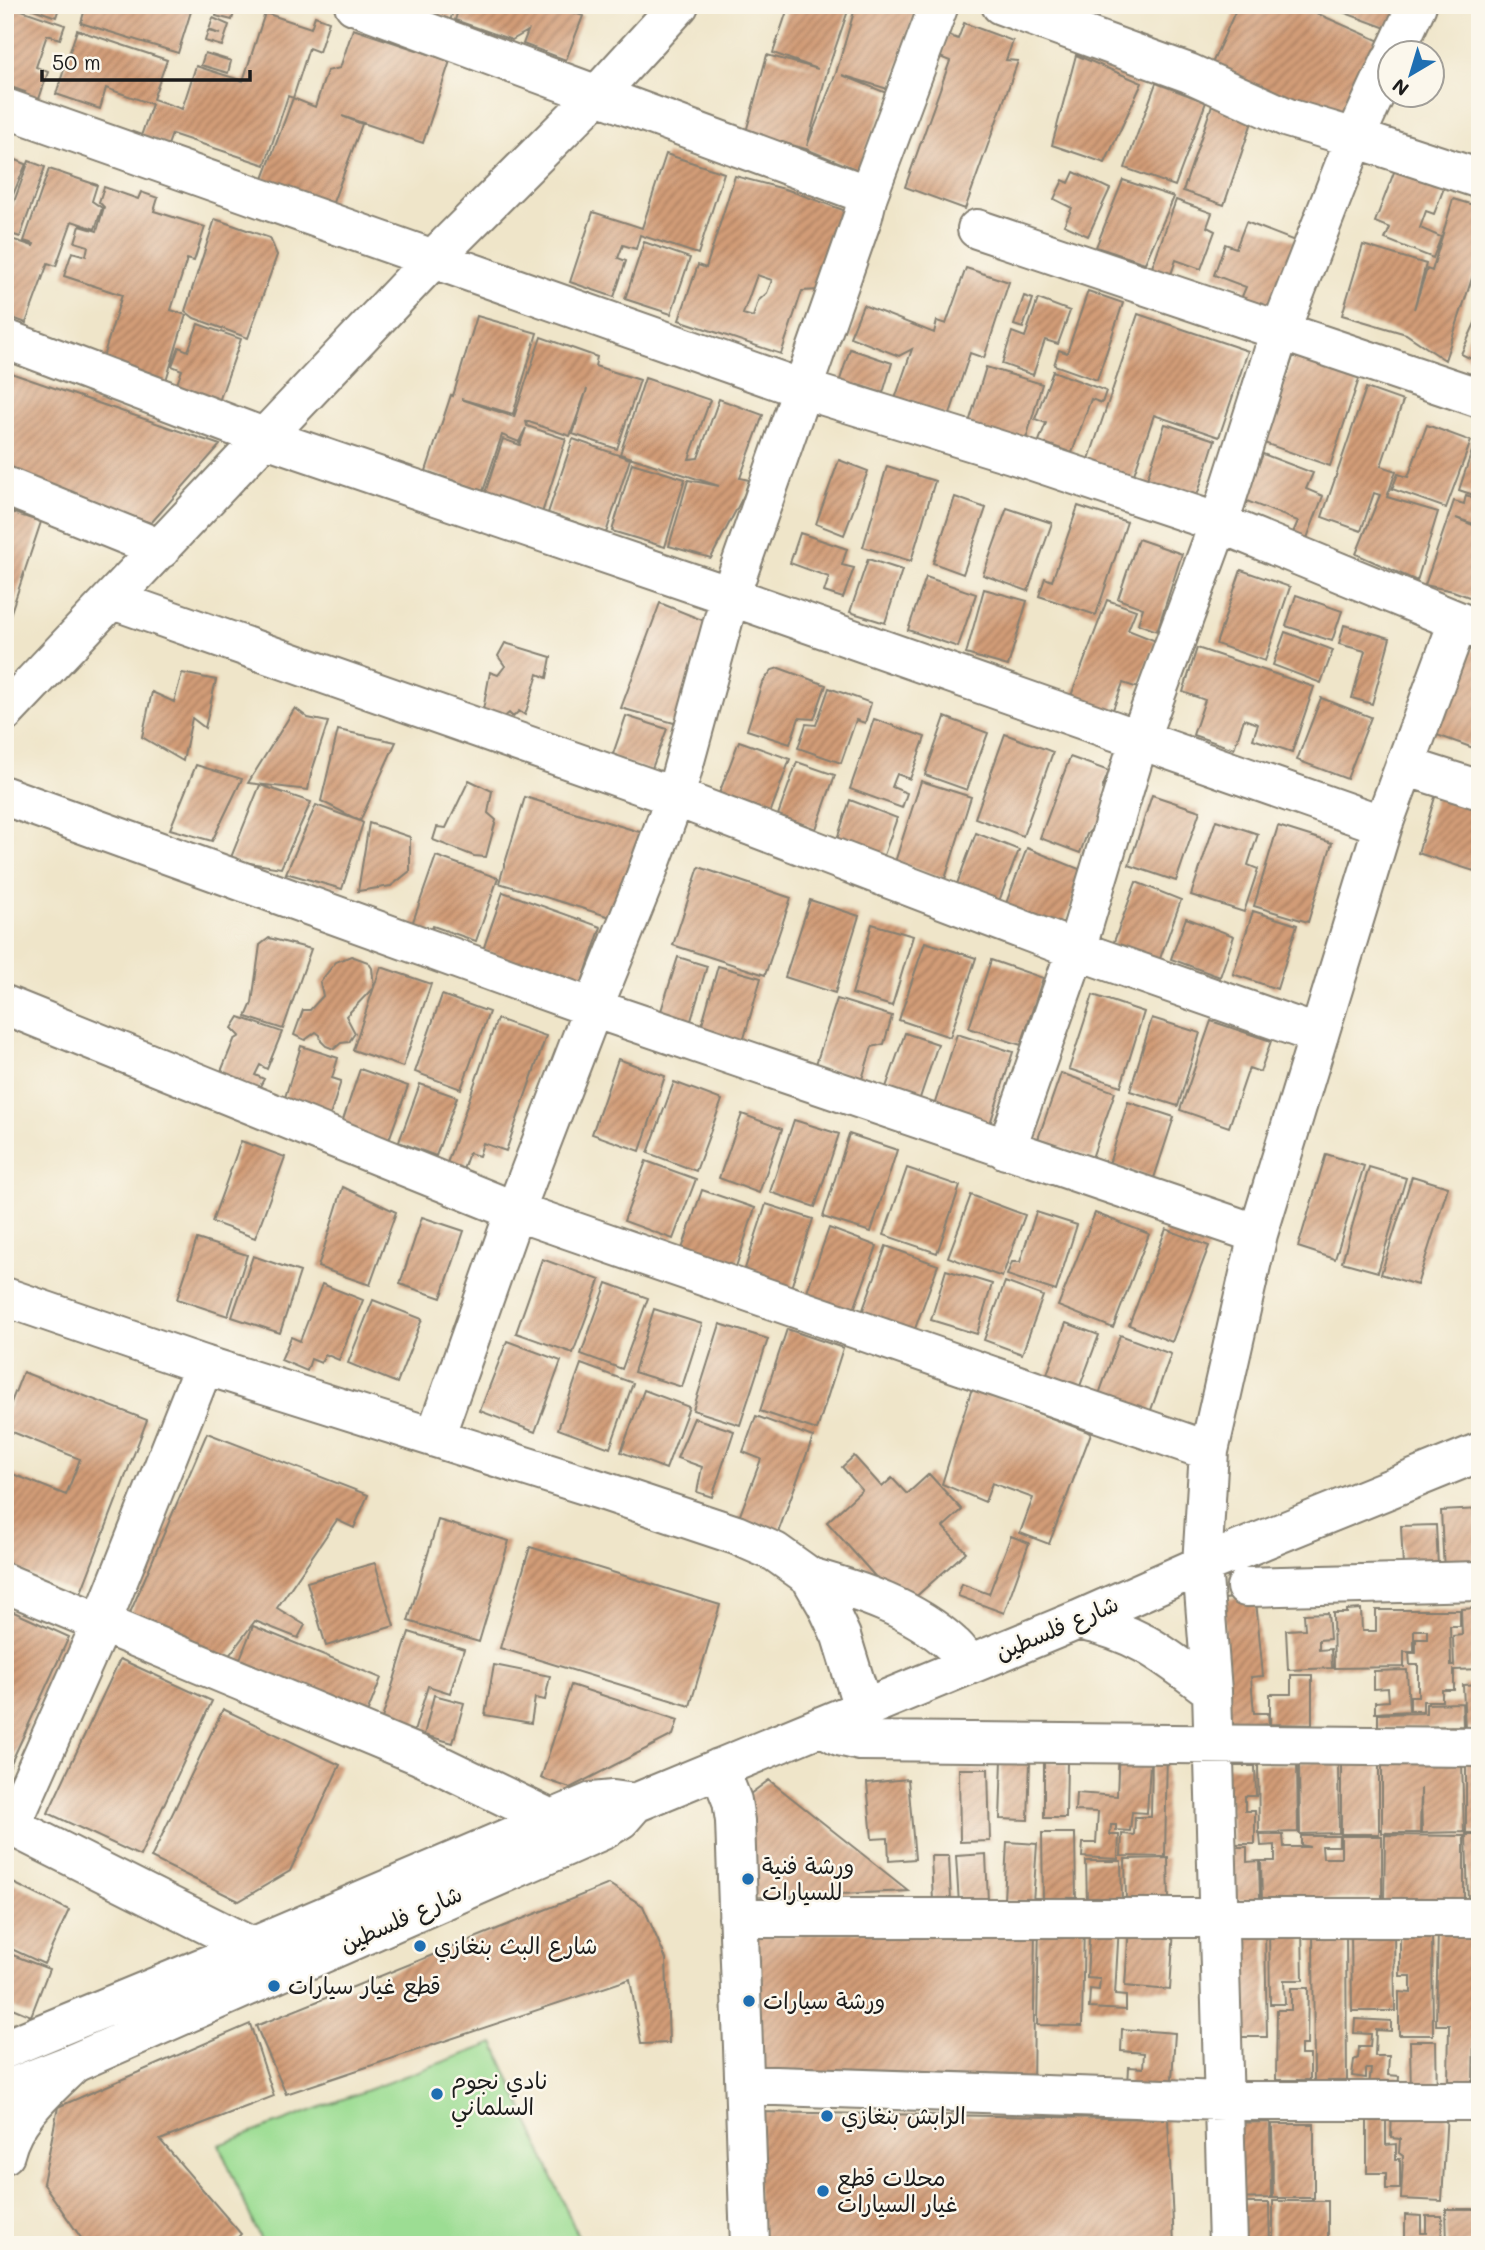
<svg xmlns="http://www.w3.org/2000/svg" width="1485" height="2250" font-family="Mali,'Playpen Sans Arabic',sans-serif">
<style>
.green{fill:#9cdd93;stroke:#5c7c58;stroke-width:2}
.building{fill:url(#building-hatch);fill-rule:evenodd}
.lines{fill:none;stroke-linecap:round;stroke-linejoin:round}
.minor-casing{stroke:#868072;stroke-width:42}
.major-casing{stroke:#868072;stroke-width:42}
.minor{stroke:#fff;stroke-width:38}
.major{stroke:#fff;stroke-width:38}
.poi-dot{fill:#1f6fb2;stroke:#fbf7ec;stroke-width:2.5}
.labels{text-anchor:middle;stroke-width:5;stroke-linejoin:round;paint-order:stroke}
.street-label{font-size:23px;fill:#1c1c1c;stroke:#fbf7ec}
.poi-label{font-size:23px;fill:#1c1c1c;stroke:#fbf7ec;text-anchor:start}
</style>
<defs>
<pattern id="building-hatch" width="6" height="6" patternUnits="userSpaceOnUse" patternTransform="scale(1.75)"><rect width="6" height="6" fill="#d29c77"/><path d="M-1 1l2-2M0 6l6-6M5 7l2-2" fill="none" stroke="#aa7e61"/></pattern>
</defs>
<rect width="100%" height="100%" fill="#fbf7ec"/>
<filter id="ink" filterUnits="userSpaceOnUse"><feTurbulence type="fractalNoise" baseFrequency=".0143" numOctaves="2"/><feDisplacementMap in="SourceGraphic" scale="14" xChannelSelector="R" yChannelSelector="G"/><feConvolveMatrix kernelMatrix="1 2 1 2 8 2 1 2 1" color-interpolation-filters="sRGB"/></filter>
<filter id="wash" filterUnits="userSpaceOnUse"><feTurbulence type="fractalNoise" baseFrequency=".00686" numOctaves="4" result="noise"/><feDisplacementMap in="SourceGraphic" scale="28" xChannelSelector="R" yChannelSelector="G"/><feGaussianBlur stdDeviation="1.57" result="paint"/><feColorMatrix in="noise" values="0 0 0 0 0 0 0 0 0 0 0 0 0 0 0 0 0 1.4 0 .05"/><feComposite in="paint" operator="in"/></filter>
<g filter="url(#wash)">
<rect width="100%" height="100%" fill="#efe5c9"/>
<path class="green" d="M494,2043L582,2245H263L219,2145Z"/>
<g id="blocks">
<path class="building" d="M7,5L65,25L60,39L47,35L36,67L48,72L37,105L20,99L25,92L5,85Z
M22,5H60L56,17Z
M86,5H193L178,53L81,23Z
M218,5H236L232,20L216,16Z
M401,5H455L450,21Z
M460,5H554L583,16L566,60L523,44L528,31L512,40L455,20Z
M789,5H850L827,72L807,146L836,73L856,5H890L915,13L891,90L842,75L889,94L858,170L806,149L746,132L767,55L818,69L773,53Z
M1238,5H1298L1382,42L1344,127L1210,68Z
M1313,5H1332L1330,12Z
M1339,5H1413L1402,34L1337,10Z
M265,13L311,28L315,16L329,21L319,52L309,48L293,98L288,96L265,165L172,134L168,145L141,136L152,104L106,88L100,109L56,94L77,30L167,60L153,99L182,109L196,66L243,81Z
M213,18L229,25L222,46L205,41L208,31L220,34L209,30Z
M964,23L1013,41L1006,60L1018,61L965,209L905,187L950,61L940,57L948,35L958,39Z
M353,29L450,61L423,143L342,116L362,124L332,205L263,179L293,98L315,107L327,71L340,68Z
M205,53L231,61L228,73L201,65Z
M1076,55L1142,83L1105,163L1052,145Z
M1156,83L1206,102L1175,186L1125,168Z
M1215,96L1256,110L1224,205L1183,191Z
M666,154L724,173L698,254L640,235L636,249L623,245L618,258L626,261L614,297L570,282L593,212L642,228Z
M9,157L26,164L12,197L5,195V166Z
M29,161L45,167L20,237L5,232V226Z
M1396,167L1445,185L1434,214L1426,211L1420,228L1441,237L1433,258L1385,239L1390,228L1375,222Z
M49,169L97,185L92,201L102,208L95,229L72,221L56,266L48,263L26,323L5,315V237L33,246L34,244L24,241Z
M1074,172L1110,189L1088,236L1064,225L1072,208L1054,199L1063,180L1069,183Z
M735,176L788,190L846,211L819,290L802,291L781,354L679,320L698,265L706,268ZM757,275L772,280L767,293L758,301L753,317L743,314Z
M1123,180L1174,197L1145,263L1096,247Z
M104,187L138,199L141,192L158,198L154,211L205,227L194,261L187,259L171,310L186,315L159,403L100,367L122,295L64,276L72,252L86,256L88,246L75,242L80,226L97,231L104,207L99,202Z
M1453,199L1480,207V254L1445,360L1406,334L1342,315L1363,245L1426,264L1414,309L1427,269L1432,271Z
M1176,200L1212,213L1207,227L1215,231L1201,269L1176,260L1170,277L1151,270Z
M215,219L270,238L277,255L248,338L194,318L185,311Z
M1246,222L1295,241L1267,317L1238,306L1246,287L1214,275L1225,244L1236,248Z
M644,242L690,258L671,314L625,299Z
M966,268L1009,282L984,358L970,353L949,417L895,399L912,349L899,356L850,337L863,305L934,333L937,321L946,324Z
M1088,291L1123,303L1097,380L1054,365L1059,350L1067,353Z
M1024,296L1033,299L1023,328L1014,325Z
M1038,299L1070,311L1058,344L1045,340L1033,375L1002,364L1012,332L1025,337Z
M1480,312V363L1461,354Z
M1138,314L1248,351L1219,437L1154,415L1132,480L1087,465Z
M477,316L537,333L513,414L461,399L514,417L541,337L597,357L595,366L640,380L617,449L573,434L587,389L570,436L526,421L527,426L566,439L542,513L485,493L503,439L520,445L526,428L519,442L502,435L483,491L426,471L451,395L453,396Z
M198,324L241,339L216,410L173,395L182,370L172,366L179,347L188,351Z
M850,349L892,363L883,393L858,385L854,398L836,392Z
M1294,354L1360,376L1330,466L1264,443Z
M986,367L1042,384L1025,443L968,426Z
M5,371L220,445L151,523L5,472Z
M1053,371L1106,391L1102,403L1091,399L1072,453L1039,441L1046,423L1035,419Z
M645,378L710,400L689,459L698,458L719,399L763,415L740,478L749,480L744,495L711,558L669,546L688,480L719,486L620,454Z
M1366,388L1403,401L1381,466L1396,471L1387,497L1438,512L1417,581L1356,554L1380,495L1374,493L1361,531L1322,517Z
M1165,424L1215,440L1195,502L1145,485Z
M1427,425L1471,441L1446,508L1392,489L1398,474L1408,477Z
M573,439L630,459L606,533L548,513Z
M1476,439L1480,440V497L1459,490Z
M1263,454L1313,473L1306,489L1323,496L1304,546L1290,540L1298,521L1244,500Z
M839,460L868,471L844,535L816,524Z
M632,463L685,479L665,547L612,531Z
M887,466L935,481L911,561L863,547Z
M1466,495L1480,500V526L1456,518L1480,528V601L1453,591L1425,585L1454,501L1464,504Z
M955,497L986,508L963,574L933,563Z
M1078,506L1127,522L1096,615L1039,596L1045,578L1052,581Z
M1007,508L1052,523L1028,591L983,575Z
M5,510L41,522L6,627H5Z
M800,533L847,549L842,565L854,568L843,598L824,592L829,577L790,563Z
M1138,539L1182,554L1157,631L1138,624L1143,608L1118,599Z
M868,559L902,570L885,623L850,612Z
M1241,570L1290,587L1265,661L1216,644Z
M926,577L976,594L958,647L908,630Z
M984,589L1027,601L1008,666L966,654Z
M1296,595L1342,611L1332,641L1286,626Z
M1107,600L1136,610L1128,630L1156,641L1138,688L1123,683L1112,712L1071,696Z
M660,603L712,624L681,725L621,708Z
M1344,625L1390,638L1372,704L1352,698L1365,651L1339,644Z
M1285,632L1333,650L1321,683L1273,665Z
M505,643L551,657L547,678L538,674L525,715L519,711L513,717L509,713L502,719L483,710L490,672L498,675L505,666L498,656Z
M1451,643L1480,653L1479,750L1420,729Z
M1197,648L1314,687L1292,752L1253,739L1258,724L1244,719L1234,749L1193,735L1205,700L1183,692Z
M779,668L826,685L814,719L799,718L790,744L747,730L762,683L772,670Z
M182,673L216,680L205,728L192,718L183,761L142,737L152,692L174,702Z
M829,688L871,703L865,723L856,720L841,763L798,748L806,724L816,725Z
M1321,698L1371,717L1347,779L1297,760Z
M295,708L308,718L328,722L311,774L308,790L248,783Z
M626,716L667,729L651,771L612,757Z
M945,717L988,733L967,790L925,775Z
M874,719L925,737L910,779L897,774L892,787L907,793L902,808L850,789Z
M338,730L396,742L360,821L363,823L342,889L286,873L316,805L360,821L321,801Z
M1005,734L1053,752L1023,836L975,818Z
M739,741L790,759L765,827L714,807Z
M1070,757L1109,771L1103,786L1108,813L1087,834L1080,853L1040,838Z
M797,762L835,775L816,829L778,815Z
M196,765L242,779L212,841L170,829Z
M469,780L492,791L488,813L496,820L486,857L474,856L433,840L437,827L446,828Z
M921,781L971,797L945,879L895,862Z
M260,785L311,802L281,868L230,860Z
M1436,794L1480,808V873L1418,853Z
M1152,795L1200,811L1176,881L1129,865Z
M525,797L643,833L617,919L499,883Z
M850,800L897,818L883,858L836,842Z
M1216,820L1258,834L1248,865L1258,869L1244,912L1191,895Z
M369,823L410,837V871L391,886L358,891Z
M1278,826L1332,843L1308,922L1254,906Z
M976,833L1019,850L999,901L957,884Z
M1027,848L1084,871L1059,936L1002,914Z
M436,856L498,878L476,941L433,926L428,940L409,933Z
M699,867L791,898L765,975L673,945Z
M1136,882L1181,900L1158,964L1112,947Z
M503,892L601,927L581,985L483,950Z
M810,900L859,916L835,993L785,977Z
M1253,911L1297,925L1277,989L1233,974Z
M1186,918L1234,936L1220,977L1171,959Z
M872,924L913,936L892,1006L852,994Z
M269,938L311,949L283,1029L246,1017L252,1003L260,945Z
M925,942L976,958L950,1037L899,1020Z
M351,956L368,962L372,968L374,987L381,967L431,984L403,1067L353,1050L374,987L346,1016L355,1033L349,1042L341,1043L334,1049L326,1046L321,1041L320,1035L316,1032L305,1040L294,1035L303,1010H310L323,996L320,982L336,962Z
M678,957L707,966L690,1024L660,1014Z
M991,960L1043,978L1021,1045L969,1028Z
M718,966L761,978L743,1042L700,1031Z
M442,995L489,1012L461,1089L415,1072Z
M1093,995L1144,1012L1121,1086L1069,1069Z
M837,999L892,1016L884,1044L872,1047L862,1079L816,1064Z
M239,1017L282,1032L267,1069L260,1065L255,1075L264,1079L255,1095L217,1081L234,1040L240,1036L232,1028Z
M1152,1018L1200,1033L1178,1106L1130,1091Z
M497,1019L546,1036L506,1151L483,1143L479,1156L469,1153L460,1178L444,1172Z
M1211,1021L1271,1041L1260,1072L1249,1068L1229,1127L1180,1110Z
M905,1033L938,1044L918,1104L884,1093Z
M957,1034L1013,1052L988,1130L932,1112Z
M301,1046L338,1058L332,1078L341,1081L328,1122L282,1107Z
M618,1059L665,1076L640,1151L592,1134Z
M360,1069L408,1086L385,1151L338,1135Z
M1061,1073L1115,1092L1092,1158L1038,1139Z
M674,1082L722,1100L696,1171L648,1153Z
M420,1084L457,1097L436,1156L399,1142Z
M1128,1102L1174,1117L1154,1178L1109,1164Z
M742,1114L782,1129L759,1193L719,1178Z
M794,1120L839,1134L815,1207L770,1192Z
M849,1134L897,1150L871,1232L823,1217Z
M241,1141L285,1157L255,1238L212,1222Z
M1326,1154L1364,1166L1335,1259L1298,1247Z
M646,1161L696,1179L673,1239L624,1221Z
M1369,1167L1406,1178L1378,1272L1342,1262Z
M907,1168L960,1186L937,1253L884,1235Z
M1412,1176L1448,1187L1417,1285L1381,1274Z
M343,1187L396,1212L370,1285L318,1267Z
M702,1190L755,1208L735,1270L681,1252Z
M971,1195L1025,1215L1002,1277L948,1257Z
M766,1204L813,1219L789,1294L742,1278Z
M1036,1212L1077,1225L1056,1291L1007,1275L1012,1262H1020Z
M1095,1213L1149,1234L1113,1328L1058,1306Z
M422,1217L464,1231L441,1298L400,1284Z
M829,1228L877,1246L852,1315L805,1297Z
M1166,1229L1209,1246L1172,1342L1129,1325Z
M197,1239L247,1255L228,1316L177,1299Z
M886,1246L938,1265L912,1337L860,1318Z
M253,1256L300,1272L280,1333L232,1317Z
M542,1259L600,1280L573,1353L516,1333Z
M946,1270L992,1284L977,1334L931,1320Z
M1005,1282L1043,1296L1022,1354L984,1340Z
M607,1283L648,1298L622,1369L581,1354Z
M322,1284L363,1300L339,1360L325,1354L321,1363L311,1359L307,1371L281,1360L291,1337L300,1341Z
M373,1300L422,1319L397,1383L348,1363Z
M654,1309L702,1324L682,1387L634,1372Z
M1066,1323L1099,1335L1077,1394L1044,1382Z
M720,1324L768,1339L740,1425L693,1410Z
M787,1329L843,1348L817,1430L760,1411Z
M1120,1335L1171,1354L1147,1421L1096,1403Z
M507,1341L561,1361L535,1432L480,1411Z
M581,1364L633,1383L610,1448L558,1429Z
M23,1372L147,1420L80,1595L5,1565V1471L66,1495L80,1459L5,1429V1418Z
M972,1388L1091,1433L1049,1544L1020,1533L1033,1498L992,1483L985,1502L942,1484Z
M644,1390L689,1407L666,1469L621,1452Z
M756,1416L813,1437L776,1538L737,1523L761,1459L743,1452Z
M694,1418L734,1431L712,1497L697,1492L702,1467L677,1458Z
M207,1433L368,1495L354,1528L337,1520L277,1608L305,1625L298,1638L255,1621L225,1661L127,1620Z
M854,1456L882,1487L892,1478L907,1494L929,1474L962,1510L943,1527L966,1552L903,1608L827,1522L862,1490L842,1467Z
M1480,1509V1569L1444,1571L1441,1511Z
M438,1520L509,1541L479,1642L408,1621Z
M1436,1525L1438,1566L1403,1567L1401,1526Z
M1011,1536L1029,1543L1004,1613L958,1596L962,1584L989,1594Z
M530,1547L720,1605L690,1706L500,1648Z
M375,1563L394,1626L326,1646L307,1582Z
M1248,1597L1256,1601L1263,1676L1251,1677L1254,1713H1268L1269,1724L1225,1728L1224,1599Z
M5,1608L69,1637L5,1776Z
M1480,1608V1669L1454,1670V1690H1442V1701H1423V1711H1410V1696H1418V1665H1410L1409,1653H1416V1639H1427V1630H1414V1652H1404V1667L1334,1668L1333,1613H1347V1610L1361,1609L1362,1631H1376V1610H1460V1626H1450L1451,1666H1454L1453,1636L1462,1635L1461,1609Z
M1328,1613L1330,1639L1319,1640V1650L1331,1649L1332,1668L1288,1670L1286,1630L1305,1629L1304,1614Z
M253,1626L381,1678L364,1721L236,1669Z
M409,1632L464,1649L450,1693L428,1686L413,1735L380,1725Z
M120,1659L212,1701L140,1856L48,1813Z
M494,1665L550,1676L545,1700L535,1698L531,1723L485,1715Z
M1407,1670L1409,1711L1375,1713V1702L1389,1701L1388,1688L1374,1689V1671Z
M1291,1675H1312V1725L1270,1724V1694H1291Z
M1480,1684V1728H1465L1463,1685Z
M571,1685L678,1720L673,1735L570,1788L541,1778Z
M434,1695L464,1703L453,1743L424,1735Z
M1462,1703L1463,1726L1378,1728V1714L1426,1713V1704Z
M223,1709L340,1765L290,1871L239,1901L151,1858Z
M1119,1746L1151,1747L1147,1813L1132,1812L1130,1831L1116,1830V1825H1111L1110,1835H1119L1118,1859L1082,1857L1083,1843H1096L1098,1812L1075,1811L1076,1793L1117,1796Z
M1152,1750H1167L1165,1857L1121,1856L1122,1834L1134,1835L1135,1817H1151Z
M1382,1758L1462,1761L1464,1832L1422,1833L1421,1788L1420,1833H1382Z
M1002,1759L1030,1760L1028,1820L1000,1819Z
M1341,1760L1379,1761V1834H1341Z
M1338,1761L1339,1833L1300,1834L1299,1762Z
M1466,1761H1480V1833H1466Z
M1044,1762L1067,1763L1066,1818H1044Z
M1258,1764H1297L1298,1832L1259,1833Z
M1223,1766H1255L1256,1796H1245V1811H1255V1844H1234Z
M959,1769H988L990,1841L960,1842Z
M908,1779L915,1859L889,1861L888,1838L872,1839L867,1783Z
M769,1780L909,1891L744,1898L742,1800Z
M1042,1833H1075L1076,1903H1043Z
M1260,1835H1283L1284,1847H1310L1301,1845V1836H1339V1846H1322L1323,1858H1341V1836H1382V1898L1262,1900L1261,1861H1275V1845L1261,1846Z
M1385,1835L1464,1836V1900L1384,1902Z
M1466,1835H1480V1901H1468Z
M1007,1842L1037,1844L1033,1902L1004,1900Z
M1231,1847H1247V1862L1259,1861L1260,1899L1226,1900Z
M986,1854L988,1902L959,1904L956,1856Z
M931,1856H949L951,1901L933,1902Z
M1168,1858L1169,1900L1126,1901L1125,1859Z
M1086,1861H1121L1122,1902H1087Z
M5,1879L69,1910L44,1964L5,1946Z
M609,1884L643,1906L666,1959L669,2043L641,2044L630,1979L286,2094L256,2026Z
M1039,1922L1084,1923L1082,2026L1037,2025Z
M1035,1923L1033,2089L754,2077L746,1937Z
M1090,1923L1119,1925L1115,1995L1126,1996V2010L1089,2008L1090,1989L1099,1990L1100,1979L1087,1978Z
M1129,1925L1174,1928L1170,1990L1125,1986Z
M1269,1927H1302L1303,1980H1284L1285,2004H1270Z
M1438,1927L1476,1928L1473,2085L1448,2084L1449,2025H1436Z
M1223,1928H1265L1267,2037H1225Z
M1313,1929H1346L1347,2082H1314Z
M1351,1929H1394L1395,2011H1352Z
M1400,1929H1432L1433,2035H1399V1992L1411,1993V1976H1400Z
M5,1952L49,1969L31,2016L5,2005Z
M1291,1988H1308L1307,2045H1301V2055H1310V2080H1276L1277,2010H1291Z
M1355,2019L1391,2021V2031L1376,2030L1375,2056H1389L1388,2075L1399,2076L1398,2090L1368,2093L1371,2069H1366V2078L1352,2076L1354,2060L1358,2058L1359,2047H1370L1371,2034L1354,2033Z
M250,2024L274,2096L160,2140L241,2234L231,2245H86L43,2183L58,2107Z
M1122,2029L1175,2033L1171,2094L1128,2085L1129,2067L1143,2068L1144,2053L1121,2051Z
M1410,2041H1436L1437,2096H1411Z
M1392,2108L1447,2111L1442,2201L1401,2199L1403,2156L1399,2153L1400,2139L1391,2138Z
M753,2112L1168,2119L1174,2245H759Z
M1367,2114H1386V2145L1396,2144V2159H1400V2189H1386V2173H1367Z
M1270,2122L1271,2198L1227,2199L1226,2123Z
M1272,2124H1314V2198H1273Z
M1273,2201H1328V2245H1273Z
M1228,2203H1269L1270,2245H1228Z
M1446,2209H1475L1476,2235H1480V2245H1447Z
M1405,2215L1421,2216V2233H1426V2216H1442L1441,2245L1405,2244Z"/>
</g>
</g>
<g filter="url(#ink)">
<use href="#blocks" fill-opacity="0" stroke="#868072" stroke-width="2"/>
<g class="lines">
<defs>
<path id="minor" d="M354,5L868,195L863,216L730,596L675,797L641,889L593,1008L515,1211L435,1437
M1001,5L1189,73L1288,118L1355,138L1280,331L1219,523L1139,740L1076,950L1006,1150
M1395,52L1417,5
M1390,62L1355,138L1480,179
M5,108L802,389L1012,454L1219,523L1480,630
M868,195L939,5
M977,229L1480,398
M5,339L266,438L730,596L1383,825
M5,486L161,549
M113,600L675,797L1076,950L1319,1035
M5,712L434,258L597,95L679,5
M1405,766L1480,790
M5,796L593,1008L1258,1234
M5,1005L515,1211L1209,1451
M5,1297L204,1365L607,1492L736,1535L775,1552L810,1577L827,1606L841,1636L863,1708
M810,1577C859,1591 913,1608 952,1644C959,1649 964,1658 969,1665
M5,1583L419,1755L551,1819
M1246,1587L1480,1581
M1078,1620C1139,1633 1164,1655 1212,1691
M821,1726L839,1736L860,1741L1480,1747
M719,1768L732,1801L735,1821L750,2245
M5,1823L252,1947
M11,1826L101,1624L204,1365
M738,1918H1480
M5,2049L252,1947L592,1802L613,1800L635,1803
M745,2085L1224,2101H1480
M5,2090L74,2063L603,1830L621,1819L635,1803L1078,1620L1202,1565L1480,1452
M1228,2245L1212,1691L1202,1565L1209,1451L1258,1234L1383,825L1458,622"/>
<path id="major" d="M5,2154C14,2116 48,2089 74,2063"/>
</defs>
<use href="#minor" class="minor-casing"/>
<use href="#major" class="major-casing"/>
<use href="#minor" class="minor"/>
<use href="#major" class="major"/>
</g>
</g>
<g class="poi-dot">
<circle cx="748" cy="1879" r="7"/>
<circle cx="420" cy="1946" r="7"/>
<circle cx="274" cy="1986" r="7"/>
<circle cx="749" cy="2001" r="7"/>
<circle cx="437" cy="2094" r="7"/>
<circle cx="827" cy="2116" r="7"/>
<circle cx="823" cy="2191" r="7"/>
</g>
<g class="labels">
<g class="street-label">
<text transform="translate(1057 1628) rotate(-23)" y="8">شارع فلسطين</text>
<text transform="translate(401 1919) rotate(-24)" y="8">شارع فلسطين</text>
</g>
<g class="poi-label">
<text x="762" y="1874">ورشة فنية<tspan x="762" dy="26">للسيارات</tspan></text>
<text x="434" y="1954">شارع البث بنغازي</text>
<text x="288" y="1994">قطع غيار سيارات</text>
<text x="763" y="2009">ورشة سيارات</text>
<text x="451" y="2089">نادي نجوم<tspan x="451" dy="26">السلماني</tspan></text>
<text x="841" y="2124">الرابش بنغازي</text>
<text x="837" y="2186">محلات قطع<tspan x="837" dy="26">غيار السيارات</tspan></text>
</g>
</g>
<rect width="1485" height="2250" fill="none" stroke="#fbf7ec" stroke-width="28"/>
<g transform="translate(1411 74) rotate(218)"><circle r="33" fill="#fbf7ec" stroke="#a29f99" stroke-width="2"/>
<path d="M0-5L12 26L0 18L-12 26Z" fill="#1f6fb2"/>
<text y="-10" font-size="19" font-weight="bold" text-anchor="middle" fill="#1c1c1c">N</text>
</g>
<path d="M42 70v10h208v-10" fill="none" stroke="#1c1c1c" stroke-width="3.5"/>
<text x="52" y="70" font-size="21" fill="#1c1c1c" stroke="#fbf7ec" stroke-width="5" paint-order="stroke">50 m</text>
</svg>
